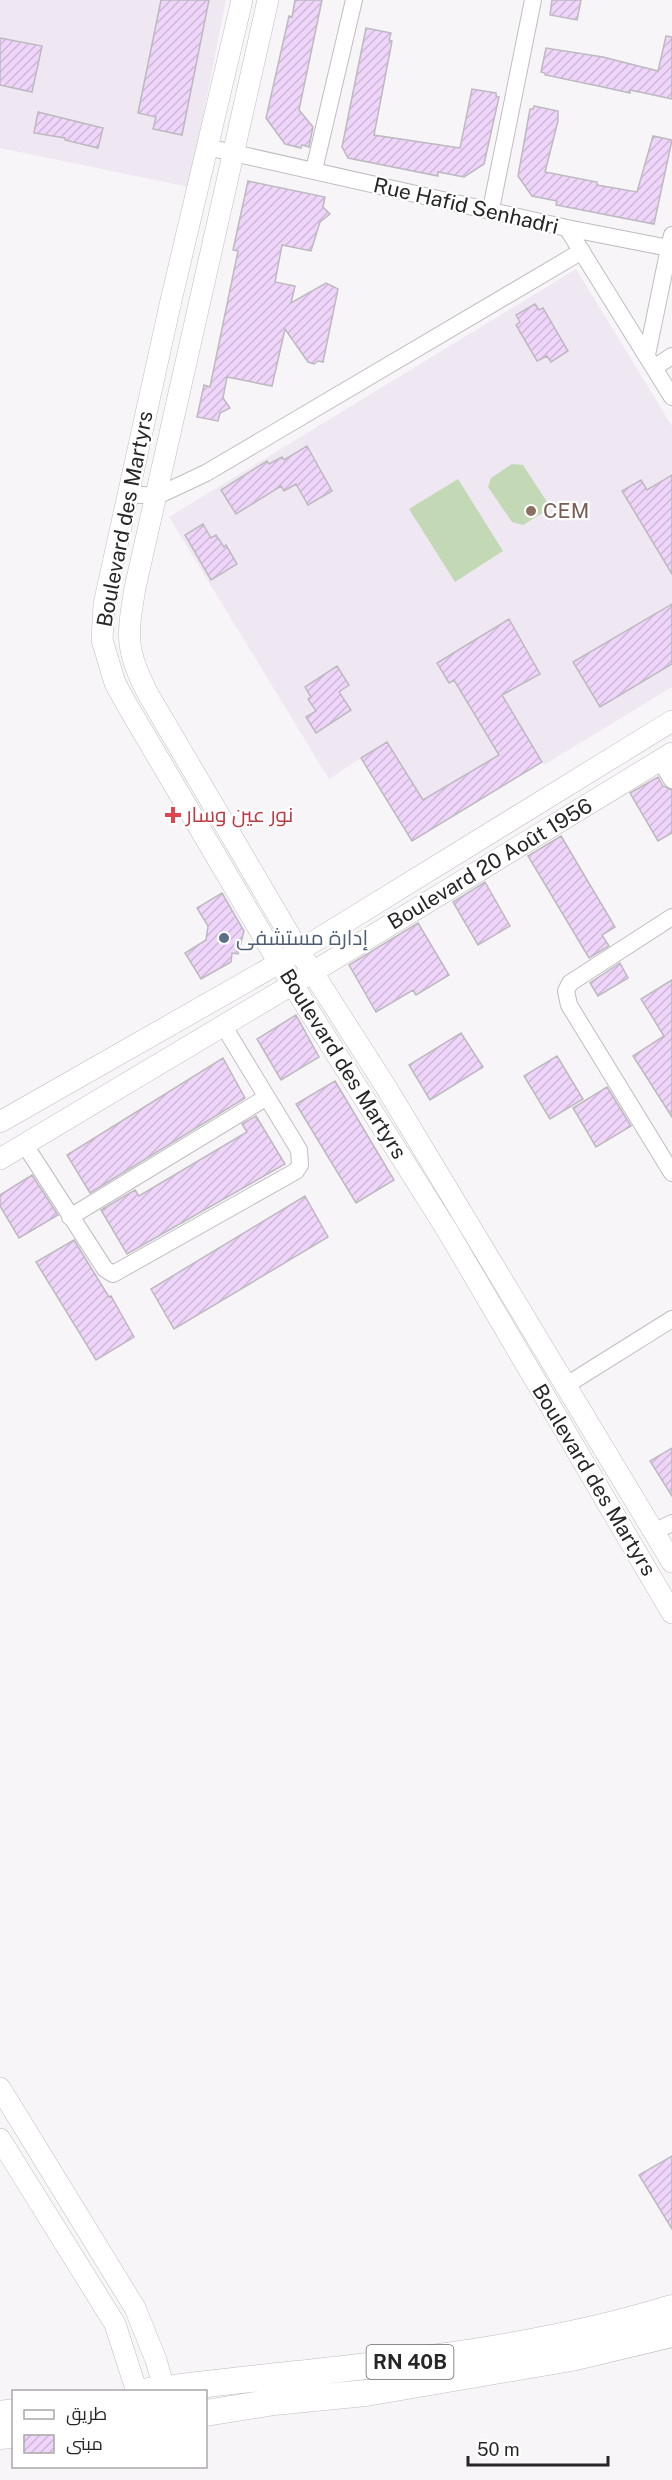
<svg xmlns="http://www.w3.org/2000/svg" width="672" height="2480" font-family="'Public Sans',Cairo,sans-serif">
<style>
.built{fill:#efe7f2}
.pitch{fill:#c3d8b5}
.building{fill:url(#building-hatch);stroke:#bcbabe;stroke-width:1.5}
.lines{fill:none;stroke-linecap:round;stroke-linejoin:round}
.minor-casing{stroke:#c0bdc1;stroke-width:18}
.tertiary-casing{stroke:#c0bdc1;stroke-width:22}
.primary-casing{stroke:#c0bdc1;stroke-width:27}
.minor{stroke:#fff;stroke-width:16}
.tertiary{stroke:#fff;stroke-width:21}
.primary{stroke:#fff;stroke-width:26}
.education-dot{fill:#8d6e63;stroke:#fff;stroke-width:2}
.health-dot{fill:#e0444e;stroke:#fff;stroke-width:2}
.service-dot{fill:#5c6f8a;stroke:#fff;stroke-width:2}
.labels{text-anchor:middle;stroke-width:4.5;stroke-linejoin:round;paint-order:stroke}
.shield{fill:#fff;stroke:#686768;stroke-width:1.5}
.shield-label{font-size:20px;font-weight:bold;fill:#272627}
.street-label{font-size:21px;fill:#272627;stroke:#fff}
.education-label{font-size:21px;fill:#785e54;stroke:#fff;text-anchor:start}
.health-label{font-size:21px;fill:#be3a42;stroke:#fff;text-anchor:start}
.service-label{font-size:21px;fill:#4e5e75;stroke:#fff;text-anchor:start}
</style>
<defs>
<pattern id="building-hatch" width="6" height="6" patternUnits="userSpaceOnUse" patternTransform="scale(1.5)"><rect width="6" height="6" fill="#efd5fa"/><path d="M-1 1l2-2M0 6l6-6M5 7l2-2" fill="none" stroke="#cdb7d6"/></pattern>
</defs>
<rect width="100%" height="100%" fill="#f8f5f9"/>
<path class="built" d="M0,0H226L189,187L0,148Z
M576,269L672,426V687L544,765L542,762L412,841L361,758L329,779L169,517Z"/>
<path class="pitch" d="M512,464L523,465L547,502L544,512L523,525L512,522L488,487L491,478Z
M458,479L503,551L455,582L409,509Z"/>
<path class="building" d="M161,0H209L182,135L153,129L156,117L138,113Z
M295,0H322L299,110L313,127L309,147L302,145L301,148L285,144L266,118L289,16L292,17Z
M552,0H581L577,20L550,15Z
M366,28L391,33L389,40L392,41L374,135L460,148L472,89L496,93V96L499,97L484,164L464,177L438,172V176L348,158L342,147Z
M666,36L672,37V99L630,90V93L603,87L545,75V73L541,72L546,48L603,57L658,71Z
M0,38L42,46L32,92L0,85Z
M534,106L558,111V121L545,172L597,182V185L637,192L653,136L672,140L654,224L556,205L557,201L532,196L518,176L530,109H533Z
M38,112L103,128L98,148L65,140V138L34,133Z
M248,181L325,197L323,207L330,214L320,222L311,251L282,245L275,282L295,286L291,303L326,283L338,289L323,362L318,361L314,364L308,362L285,329L272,386L227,377L223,398L230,408L220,413L218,421L197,417L204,385L210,387L238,251L233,250Z
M535,304L539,310L543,308L568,351L551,362L547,356L537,361L516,325L520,322L516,315Z
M307,446L332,491L308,505L296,484L284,491L281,486L236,514L221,490L267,461L269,464L282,457L284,460Z
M672,475V574L622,491L641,480L647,490Z
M203,524L211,538L216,535L224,547L226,545L237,564L211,580L185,535Z
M672,604V664L600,707L573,662Z
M509,619L540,674L502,695L542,762L412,841L361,758L387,742L423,800L499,755L454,680L449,683L437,663Z
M337,666L349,685L339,692L351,710L316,733L306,717L316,711L308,699L311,697L305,687Z
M658,777L663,786L672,790V833L658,841L630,793Z
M561,836L615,927L602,935L609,946L589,958L528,856Z
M485,882L510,926L478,945L453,902Z
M222,893L244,931L238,954L232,953L231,962L201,979L185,953L206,940L208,926L197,908Z
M418,923L449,975L416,995L413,990L376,1012L349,965Z
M620,963L628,978L598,996L590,983Z
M672,980V1117L633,1056L664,1036L641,999Z
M296,1015L319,1057L281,1080L257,1039Z
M461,1033L483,1067L430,1100L409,1065Z
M557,1056L583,1099L550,1119L524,1076Z
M223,1058L245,1098L90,1193L67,1155Z
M335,1081L394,1180L356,1203L296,1104Z
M607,1087L631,1126L596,1147L573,1108Z
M256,1116L285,1164L127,1254L101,1210L135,1190L139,1196L247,1132L242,1124Z
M32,1175L58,1215L19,1238L0,1206V1195Z
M305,1196L328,1237L174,1329L151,1289Z
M74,1240L109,1297L111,1296L134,1337L96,1360L36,1262Z
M672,1448V1496L650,1461Z
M672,2156V2229L639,2175Z"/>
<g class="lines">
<defs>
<path id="minor" d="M207,147L567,228L672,397
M314,170L354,0
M491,209L533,0
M567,228L669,248L672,235
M647,355L669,248
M655,367L672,356
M127,494L157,496L206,473L582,251
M660,760L672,780
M672,917L570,983L566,991L569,1005L672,1173
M25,1145L105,1269L113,1274L296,1171L300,1165L299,1150L223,1025
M70,1217L267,1097
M565,1386L672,1319
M654,1532L672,1523"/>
<path id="tertiary" d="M242,0L170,305L104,604L102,640L115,683L127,705L279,963L447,1230L672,1613
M268,0L135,588C127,636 125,650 148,694L299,951L386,1087L672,1562
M0,1122L279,963L672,721
M0,1159L313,972L672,753
M0,2088L135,2308L156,2360L165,2392
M0,2139L115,2324L137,2392"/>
<path id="primary" d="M143,2392C320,2368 500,2361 672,2308
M206,2413L274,2402L366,2393L571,2358L672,2334
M0,2414L14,2412
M0,2436L14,2435"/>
</defs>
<use href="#minor" class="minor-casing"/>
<use href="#tertiary" class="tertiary-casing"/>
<use href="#primary" class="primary-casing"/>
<use href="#minor" class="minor"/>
<use href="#tertiary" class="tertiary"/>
<use href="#primary" class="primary"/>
</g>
<circle class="education-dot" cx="531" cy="511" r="6"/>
<path class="health-dot" d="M170 806h6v6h6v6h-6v6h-6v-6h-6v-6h6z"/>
<circle class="service-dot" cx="224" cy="938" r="6"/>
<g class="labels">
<rect class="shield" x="366.5" y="2345" width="87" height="34" rx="4.5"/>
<g class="shield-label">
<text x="410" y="2369">RN 40B</text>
</g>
<g class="street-label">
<text transform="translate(466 206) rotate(13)" y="7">Rue Hafid Senhadri</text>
<text transform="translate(125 519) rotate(-79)" y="7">Boulevard des Martyrs</text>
<text transform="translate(490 864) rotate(-31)" y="7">Boulevard 20 Août 1956</text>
<text transform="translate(343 1064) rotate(58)" y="7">Boulevard des Martyrs</text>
<text transform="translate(594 1480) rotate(59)" y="7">Boulevard des Martyrs</text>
</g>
<g class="education-label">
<text x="543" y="518">CEM</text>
</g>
<g class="health-label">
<text x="186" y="822">نور عين وسار</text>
</g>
<g class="service-label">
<text x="236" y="945">إدارة مستشفى</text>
</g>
</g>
<rect x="12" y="2390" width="195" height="78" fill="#ffffff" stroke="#a9a8a9" stroke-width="1.5"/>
<rect x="24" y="2410" width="30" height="9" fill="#ffffff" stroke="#a9a8a9" stroke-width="1.5"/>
<text x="66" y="2420" font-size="18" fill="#272627">طريق</text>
<rect x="24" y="2435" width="30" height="18" fill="url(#building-hatch)" stroke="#a9a8a9" stroke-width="1.5"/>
<text x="66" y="2450" font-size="18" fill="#272627">مبنى</text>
<path d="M468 2456v9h140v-9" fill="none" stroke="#272627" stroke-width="3"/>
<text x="477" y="2456" font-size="18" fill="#272627" stroke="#ffffff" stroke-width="4.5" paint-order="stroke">50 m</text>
</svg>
